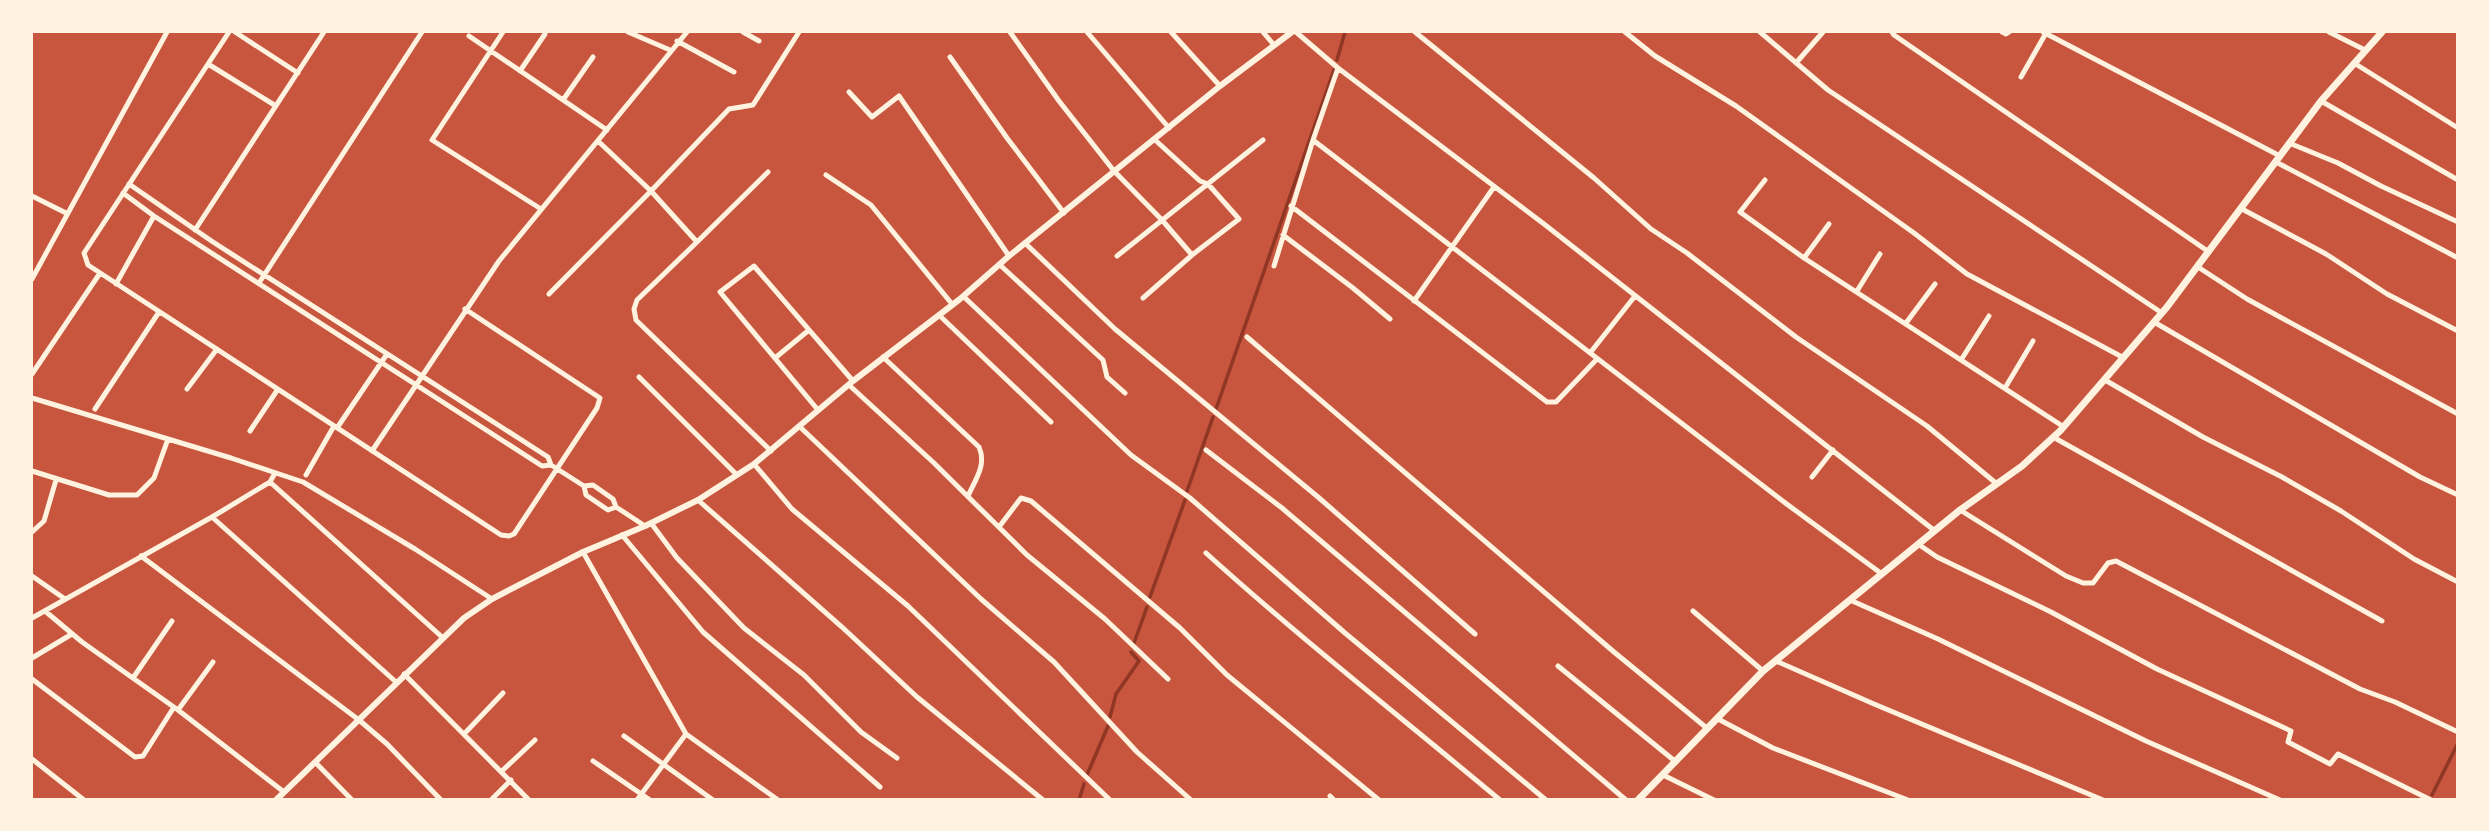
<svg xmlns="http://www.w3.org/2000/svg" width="2489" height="831" font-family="'Noto Serif',serif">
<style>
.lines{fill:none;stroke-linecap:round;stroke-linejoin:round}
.stream{stroke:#8f3625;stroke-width:3.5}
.minor{stroke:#fff3e0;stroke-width:5}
.tertiary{stroke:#fff3e0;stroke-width:6}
.secondary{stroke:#fff3e0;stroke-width:7}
</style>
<rect width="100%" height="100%" fill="#c8553d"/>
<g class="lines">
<path class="stream" d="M1337,60L1345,32
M1216,409L1334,70
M1187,491L1213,417
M1150,597L1185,500
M1134,643L1147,607
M1110,717L1116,694L1139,661L1131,652
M1087,775L1108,726
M2432,795L2458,743
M1079,800L1084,784"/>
<path class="minor" d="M229,32L84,253L88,265L501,535L509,536L514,534L597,408L600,398L465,309
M235,32L298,73
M503,32L432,140L541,209
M628,32L670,50
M743,32L759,41
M1010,32L1059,101L1114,171L1162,220L1192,255
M1087,32L1169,128
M1171,32L1220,86
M1263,32L1274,45
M1296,32L1338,68L1544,224L1935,531
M1415,32L1594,178L1651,229L1687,253L1796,337L1927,426L1997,484
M1625,32L1655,56L1736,106L1914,233L1967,274L2124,358
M1760,32L1828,90L2162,313
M1892,32L1894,35L2209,252
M2002,32L2006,34L2009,32
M2043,32L2280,156
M2329,32L2365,50
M469,36L607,130
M677,41L734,72
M950,57L1007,138L1064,213
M1796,63L1823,32
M2354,63L2458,128
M208,64L276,106
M1338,68L1313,140L1788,505L1882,574
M520,71L545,34
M2021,77L2046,33
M849,92L872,117L899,96L1009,256
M563,100L593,57
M2321,101L2458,180
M2289,143L2338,163L2381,186L2458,222
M2276,162L2458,258
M826,175L871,205L952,304
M1765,180L1740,212L1804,258L2064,427
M129,184L213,242L548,457L551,465
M123,193L154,216L542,466L551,465L584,486L593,485L613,499L616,507L645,526
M32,196L66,213
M1291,206L1547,402H1556L1597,359
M2242,209L2326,254L2387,294L2458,331
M195,230L324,32
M1283,235L1353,288L1390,319
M697,242L768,172
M1025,243L1115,329L1318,497L1475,634
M1117,256L1263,140
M1804,258L1829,224
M1000,265L1103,360L1107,377L1125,393
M1274,266L1313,140
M2198,267L2247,299L2458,414
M32,279L167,32
M259,283L422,32
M116,284L154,216
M1857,291L1880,254
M549,294L651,191L598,141
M963,296L1131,455L1190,498L1345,633L1546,800
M1143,298L1192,255L1239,219L1208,184L1200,181L1154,139
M1414,301L1494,187
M939,315L1051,422
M2154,322L2420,477L2458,495
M1906,323L1935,284
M1247,337L1614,652L1708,729
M1590,353L1635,296
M883,357L979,447C987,465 975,480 968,496
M775,358L809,330
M1961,360L1989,316
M32,374L100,273
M639,377L737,475
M2105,380L2203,437L2282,477L2341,511L2414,559L2458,582
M849,385L934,463L1027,555L1105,619L1168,679
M2005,388L2033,341
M187,389L217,349
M32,398L231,458L303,482L415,549L492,599
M95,409L159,312
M818,410L720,292L754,266L853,381
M799,426L981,599L1054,662L1137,752L1191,800
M337,428L387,354
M250,431L278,389
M2053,437L2382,621
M1206,450L1282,508L1626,800
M372,451L499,261L687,32
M771,451L636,320L634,309L637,300L697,242L651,191L729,109L753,105L799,32
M754,464L792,509L908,606L1110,800
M32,471L109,495H137L154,478L168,439
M306,475L334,426
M1812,477L1833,450
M270,482L442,637
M584,486L586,495L608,510L616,507
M698,500L842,627L917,697L1043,800
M1960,510L2066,576L2083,583H2093L2108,563L2116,561L2360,689L2395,702L2458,732
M212,517L396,682
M651,523L677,558L744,628L804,675L861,732L897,758
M999,527L1021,498L1031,501L1180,628L1227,675L1379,800
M32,532L44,521L56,480
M622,535L703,632L880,787
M1918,544L1937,557L2051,612L2157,669L2291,731L2288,742L2330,764L2338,754L2431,800
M583,552L686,734L778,800
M1206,553C1301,639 1402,718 1500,800
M141,556L359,720L387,744L441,800
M32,576L65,599
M1850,600L1938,639L2146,741L2280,800
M45,611L82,642L178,710L284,792
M1693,611L1763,671
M32,618L212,517L270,482L275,473
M32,658L72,634
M1776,661L1874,704L2103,800
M1558,666L1676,762
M404,674L529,800
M133,678L172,621
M32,679L135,757L143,756L174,707
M178,710L213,662
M1718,719L1773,748L1908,800
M465,733L503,693
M624,736L713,800
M32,759L84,800
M593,761L650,800
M315,762L352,800
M503,770L535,740
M1663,775L1714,800
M1330,796L1334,800
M491,800L511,780
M637,800L686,734"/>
<path class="tertiary" d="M276,800L464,618L492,599L583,552L645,526L698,500L754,464L853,381L960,299L1009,256L1220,86L1292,32"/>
<path class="secondary" d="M1638,800L1763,671L1960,510L2022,466L2060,431L2167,307L2321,101L2382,32"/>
</g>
<rect width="2489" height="831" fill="none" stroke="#fff3e0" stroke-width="66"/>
</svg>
